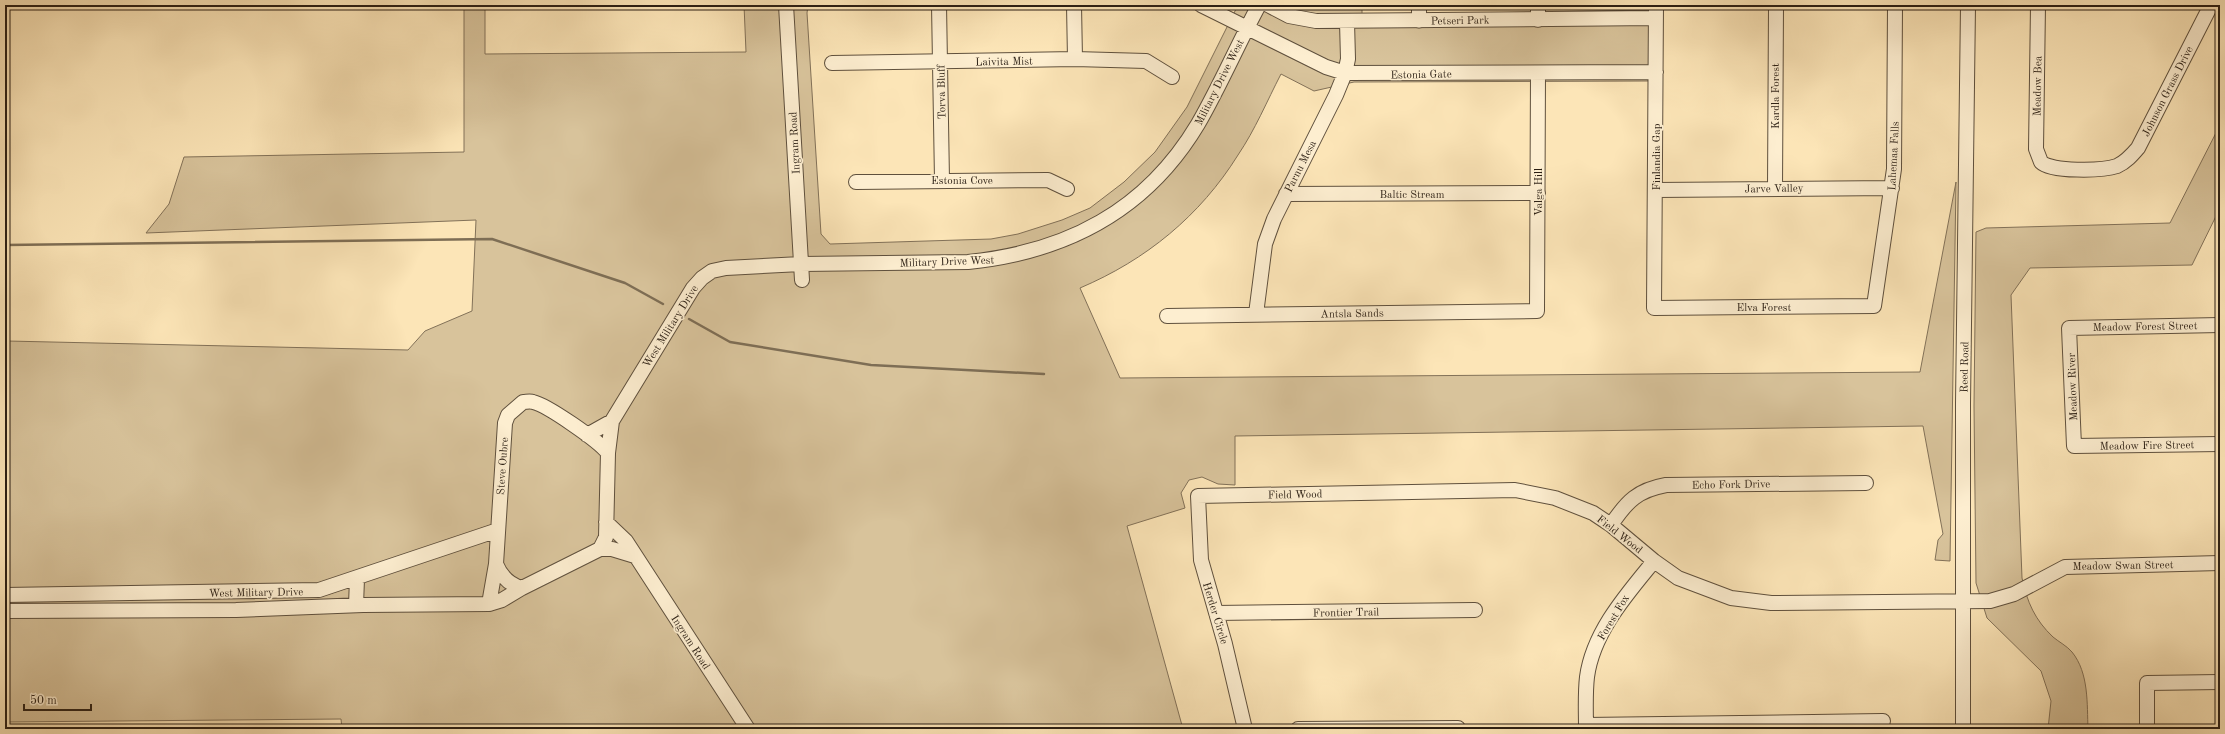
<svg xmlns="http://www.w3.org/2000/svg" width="2225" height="734" font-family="'Old Standard TT',serif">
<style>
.green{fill:#d8c39b;stroke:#827158}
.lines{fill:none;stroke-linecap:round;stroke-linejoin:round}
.stream{stroke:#7e6e55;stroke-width:2.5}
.minor-casing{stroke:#5f503d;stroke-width:16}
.minor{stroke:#fdeed0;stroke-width:14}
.labels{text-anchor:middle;stroke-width:3.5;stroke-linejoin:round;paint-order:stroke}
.street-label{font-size:11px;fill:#2b1f14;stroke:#fdeed0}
</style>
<rect width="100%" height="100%" fill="#fce5b7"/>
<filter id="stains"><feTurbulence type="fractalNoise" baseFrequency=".005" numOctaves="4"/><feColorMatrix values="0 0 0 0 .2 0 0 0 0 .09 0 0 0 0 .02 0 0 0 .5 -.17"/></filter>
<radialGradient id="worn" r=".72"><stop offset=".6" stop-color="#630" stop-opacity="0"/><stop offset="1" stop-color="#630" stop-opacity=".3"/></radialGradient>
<path class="green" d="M464,5H485V54L746,52L744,5H808L807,13L821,234L830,244L991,239L1018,234L1062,220L1090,208L1124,182L1155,152L1187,107L1238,5H1362V15L1650,10L1648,81L1354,82L1314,91L1281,74C1267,101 1255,130 1238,155C1200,216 1146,260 1080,288L1120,378L1920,372L1956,182L1950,561L1935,560L1938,540L1943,534L1923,426L1235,436V485L1218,484L1202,477L1189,480L1181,493L1185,508L1127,526L1183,729H342L341,719L5,722V343L7,341L408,350L425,331L472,311L476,220L146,233L169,204L184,157L464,152Z
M2220,125V208L2192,265L2030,268L2011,295L2022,578C2027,602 2035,620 2053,637C2059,642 2067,646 2072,652C2089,673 2087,704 2088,729H2048L2051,701L2041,671L1987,618L1976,583L1974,406L1976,232L1986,228L2170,223Z"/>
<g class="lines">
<path class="stream" d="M5,245L492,239L625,283L663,304
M689,319L730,342L871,365L1044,374"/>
<defs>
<path id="minor" d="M786,5L802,280
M939,5L942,180
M1074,5L1075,59
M1201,5L1326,67L1345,73L1656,72
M1268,5L1289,16L1316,21L1656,18
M1419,5V21
M1656,5L1654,308L1874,306L1894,169L1895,5
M2038,5L2036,149L2041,162C2051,172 2102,171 2117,166C2126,162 2132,155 2138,148L2211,5
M1538,20V5
M832,63L1075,59L1146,61L1172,77
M856,182L1048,180L1067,189
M1775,188L1776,5
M1656,190L1892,188
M1286,194L1538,193
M1256,314L1265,244L1274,219L1336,95L1345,73L1348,59L1347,22
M1167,316L1537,311L1538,73
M2220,325L2069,328L2074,446L2220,444
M523,402C526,402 530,401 533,402C547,405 599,441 608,453L606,537L600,549L522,588C510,585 501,576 496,564L505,423L508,415Z
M587,435L612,421
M608,453L612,421L693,288L702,278L712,271L726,268L801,264L968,262C1067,252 1146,211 1198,124C1220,86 1238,44 1259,5
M606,522L626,541L748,729
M1611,525C1627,501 1638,490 1666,485L1866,483
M600,549H612L635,556
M5,595L319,590L498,530
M489,604L496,564
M356,605L357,579
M5,611L236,610L363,605L489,604L502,600L522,588
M1216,613L1475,610
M1586,725L1883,721
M1245,729L1225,644L1201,560L1198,496L1515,490L1555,498L1593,513L1611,525L1654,561L1678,578L1731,598L1771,603L1990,601L2014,594L2065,567L2220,563
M1298,729L1458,728
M1586,729C1586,712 1585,694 1587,677C1593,632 1627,594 1654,561
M1963,729V404L1968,5
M2147,729V683L2220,682"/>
</defs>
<use href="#minor" class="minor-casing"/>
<use href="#minor" class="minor"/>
</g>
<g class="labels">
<g class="street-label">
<text transform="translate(1460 20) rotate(-1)" y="4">Petseri Park</text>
<text transform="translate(1004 61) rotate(-1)" y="4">Laivita Mist</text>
<text transform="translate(1421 74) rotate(-1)" y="4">Estonia Gate</text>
<text transform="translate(1219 82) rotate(-63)" y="4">Military Drive West</text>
<text transform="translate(2037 86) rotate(-89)" y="4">Meadow Bea</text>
<text transform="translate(2167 91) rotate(-63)" y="4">Johnson Grass Drive</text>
<text transform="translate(941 92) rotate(-91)" y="4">Torva Bluff</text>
<text transform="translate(1775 96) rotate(-90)" y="4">Kardla Forest</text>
<text transform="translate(794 143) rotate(-93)" y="4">Ingram Road</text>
<text transform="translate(1893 156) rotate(-87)" y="4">Lahemaa Falls</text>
<text transform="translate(1656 157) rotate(-90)" y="4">Finlandia Gap</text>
<text transform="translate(1300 166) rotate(-63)" y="4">Parnu Mesa</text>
<text x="962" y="184">Estonia Cove</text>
<text transform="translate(1774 188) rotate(-1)" y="4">Jarve Valley</text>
<text transform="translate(1538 192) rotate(-90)" y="4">Valga Hill</text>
<text x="1412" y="198">Baltic Stream</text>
<text transform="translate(947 261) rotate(-2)" y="4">Military Drive West</text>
<text x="1764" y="311">Elva Forest</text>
<text transform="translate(1352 313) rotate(-1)" y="4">Antsla Sands</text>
<text transform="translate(670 326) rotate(-58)" y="4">West Military Drive</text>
<text transform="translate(2145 326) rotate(-1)" y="4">Meadow Forest Street</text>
<text transform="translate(1964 367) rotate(-89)" y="4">Reed Road</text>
<text transform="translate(2072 387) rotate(-92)" y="4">Meadow River</text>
<text transform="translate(2147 445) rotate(-1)" y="4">Meadow Fire Street</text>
<text transform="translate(502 466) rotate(-86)" y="4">Steve Oubre</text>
<text transform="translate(1731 484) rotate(-1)" y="4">Echo Fork Drive</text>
<text transform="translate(1295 494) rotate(-1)" y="4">Field Wood</text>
<text transform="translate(1620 534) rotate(38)" y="4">Field Wood</text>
<text transform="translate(2123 565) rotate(-1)" y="4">Meadow Swan Street</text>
<text transform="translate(256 592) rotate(-1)" y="4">West Military Drive</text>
<text transform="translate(1346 612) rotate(-1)" y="4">Frontier Trail</text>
<text transform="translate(1216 613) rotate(73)" y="4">Herder Circle</text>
<text transform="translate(1613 617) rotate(-59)" y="4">Forest Fox</text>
<text transform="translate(691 642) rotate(57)" y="4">Ingram Road</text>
</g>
</g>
<rect width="2225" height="734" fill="none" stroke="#fce5b7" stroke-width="20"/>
<rect x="6" y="6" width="2213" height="722" fill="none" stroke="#2b1f14" stroke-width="2"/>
<rect x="10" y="10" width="2205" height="714" fill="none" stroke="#2b1f14"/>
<path d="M24 704v6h67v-6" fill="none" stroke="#2b1f14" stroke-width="2"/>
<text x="30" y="704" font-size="12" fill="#2b1f14" stroke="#fdeed0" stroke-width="3" paint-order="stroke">50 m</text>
<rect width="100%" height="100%" filter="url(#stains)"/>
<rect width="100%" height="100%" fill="url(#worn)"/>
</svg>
